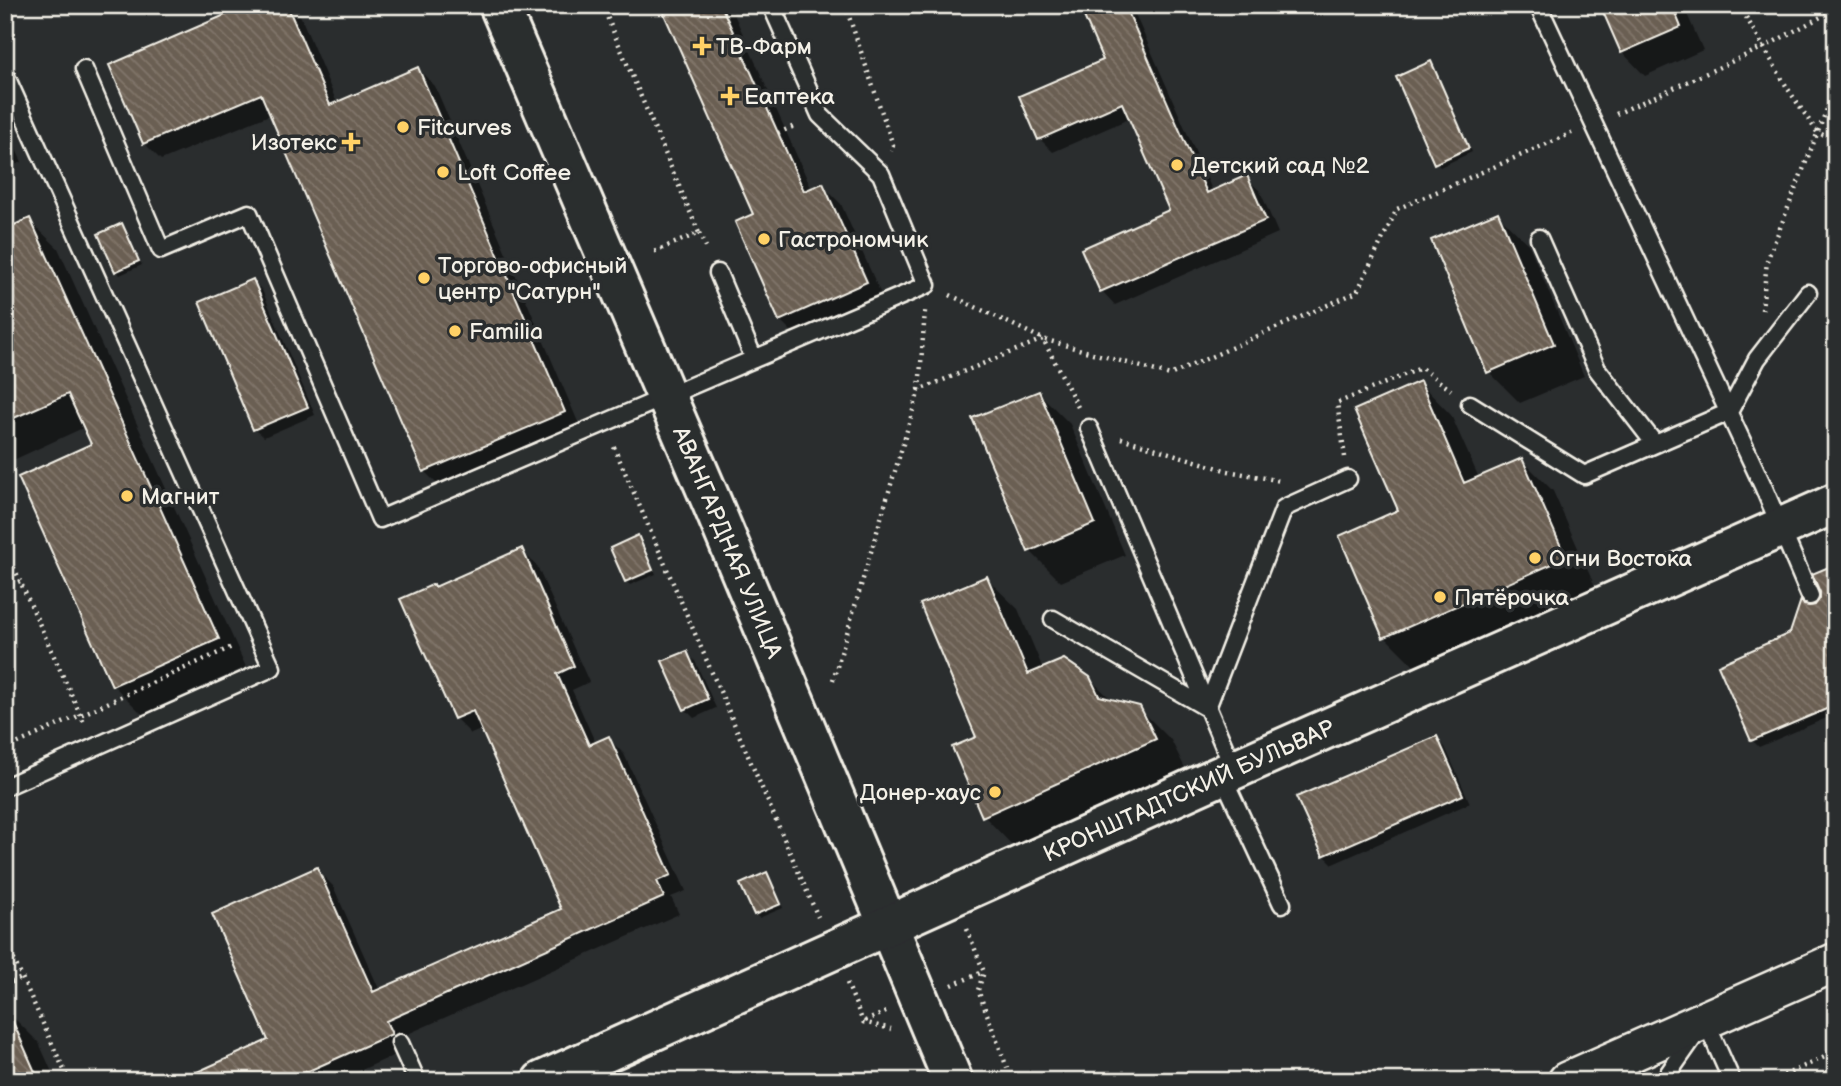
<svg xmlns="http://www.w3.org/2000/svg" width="1841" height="1086" font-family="'Balsamiq Sans',sans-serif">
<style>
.shadow{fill:#0007}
.building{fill:url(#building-back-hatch);stroke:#f4f1e8;stroke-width:2}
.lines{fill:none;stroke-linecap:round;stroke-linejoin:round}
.service-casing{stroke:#f4f1e8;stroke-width:21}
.tertiary-casing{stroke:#f4f1e8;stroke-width:42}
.secondary-casing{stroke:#f4f1e8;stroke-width:44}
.path{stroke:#f4f1e8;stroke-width:4.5;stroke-dasharray:2 5;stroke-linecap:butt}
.service{stroke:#2a2d2e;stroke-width:16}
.tertiary{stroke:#2a2d2e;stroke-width:37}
.secondary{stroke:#2a2d2e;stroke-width:38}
.poi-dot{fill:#ffd166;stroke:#2a2d2e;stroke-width:2.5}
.labels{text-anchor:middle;stroke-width:7;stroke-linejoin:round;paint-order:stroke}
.poi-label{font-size:23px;fill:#f4f1e8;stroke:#2a2d2e;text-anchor:start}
.street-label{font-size:23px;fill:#f4f1e8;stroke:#2a2d2e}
</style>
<defs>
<pattern id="building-back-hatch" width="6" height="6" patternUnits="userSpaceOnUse" patternTransform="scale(1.75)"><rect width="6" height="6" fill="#6b5f52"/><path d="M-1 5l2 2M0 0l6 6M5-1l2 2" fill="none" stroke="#81766b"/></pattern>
</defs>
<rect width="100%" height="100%" fill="#2a2d2e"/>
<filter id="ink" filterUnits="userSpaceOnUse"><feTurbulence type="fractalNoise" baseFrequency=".0143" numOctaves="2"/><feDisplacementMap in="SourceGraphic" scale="14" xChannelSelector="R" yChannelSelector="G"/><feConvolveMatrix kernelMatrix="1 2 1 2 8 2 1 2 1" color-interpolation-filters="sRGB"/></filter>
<g filter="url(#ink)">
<path class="shadow" d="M65,5H95L74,14Z
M253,5H293L298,10L337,103L418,69L435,86L581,429L441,488L424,471L272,114L161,160L144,143Z
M661,5H730L812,190L822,185L841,204L884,301L799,339L780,320L755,215Z
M1081,5H1131L1213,192L1246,178L1260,191L1278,233L1115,305L1102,291L1083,250L1171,211L1131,118L1053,152L1040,139L1105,61Z
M1602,5H1683L1703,50L1645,76L1622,52Z
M1431,63L1434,67L1472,152L1440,167L1436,163L1398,78Z
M5,126L22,162L5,169Z
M1497,214L1529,245L1584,376L1520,403L1489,372Z
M1836,218V232L1831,220Z
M29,220L58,248L246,667L142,714L113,685L93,445L85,427L9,462L5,458V231Z
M121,225L125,229L142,265L120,275L117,271Z
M253,281L262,290L315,415L264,437L255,429Z
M1420,383L1451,415L1479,478L1522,460L1553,491L1596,589L1416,668L1385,637Z
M1039,393L1070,424L1125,555L1061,582L1030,551Z
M638,537L641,541L656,574L630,585L626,581Z
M521,550L537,566L589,682L572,690L596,744L608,738L624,754L686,891L671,897L679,914L401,1037L406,1050L337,1081H181L270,1041L317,870L333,886L380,991L563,910L483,729L471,734L455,718L436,588Z
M1836,565V714L1759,747L1752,740L1720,666L1792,634L1804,607H1816Z
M986,578L1018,609L1043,669L1089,678L1113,701L1139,708L1171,740L1186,770L1015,848L984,816L954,748L979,738Z
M686,653L695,661L716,708L694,718L685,709Z
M1436,738L1445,747L1470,803L1333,864L1324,855Z
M767,874L770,878L783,908L759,918L755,914L743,885Z
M6,1010L39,1043L56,1081H5Z"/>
<path class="building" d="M248,5H287L330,105L418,67L565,412L423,472L261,94L143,144L109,65Z
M660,5H721L804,191L823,183L867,282L779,321L735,222L753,214Z
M1079,5H1125L1207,193L1247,175L1266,220L1100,292L1081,249L1169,210L1122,103L1038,140L1019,96L1103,60Z
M1600,5H1672L1681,27L1621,53Z
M1431,61L1469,148L1434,164L1396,77Z
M1498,212L1554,344L1487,373L1431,240Z
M30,218L219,639L112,686L18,477L91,444L68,394L5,422V229Z
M122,223L139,261L115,272L98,234Z
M253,279L308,407L253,430L199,302Z
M1420,381L1464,483L1522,458L1566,558L1383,638L1339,536L1398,510L1354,410Z
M1039,391L1095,523L1028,552L972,418Z
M638,535L653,570L625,582L610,548Z
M522,548L574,666L557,674L589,745L609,736L671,875L657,881L664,897L386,1021L392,1034L286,1081H177L268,1040L212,914L317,867L373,992L561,909L473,711L454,719L400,599L434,584L435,587Z
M1836,564V705L1751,741L1718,665L1790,633L1801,600L1804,605L1809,606L1815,605L1820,598V592L1812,574Z
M987,576L1028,674L1064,659L1090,677L1099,696L1140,706L1156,739L982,817L952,747L976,737L920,604Z
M687,651L708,699L684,710L662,661Z
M1437,736L1463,795L1323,856L1296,797Z
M767,872L781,904L754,915L740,884Z
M5,1004L39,1081H5Z"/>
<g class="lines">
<defs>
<path id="service" d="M1538,5L1763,486L1810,596
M84,69L161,250L249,213L380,519L927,285L881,174L820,115L771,5
M5,74L272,668L5,787
M1539,238L1597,369L1655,444
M718,273L754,359
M1470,404L1584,475L1729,412L1757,359L1808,293
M1089,428L1234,770
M1053,619L1207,708L1284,508L1348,479
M1222,775L1282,904
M1705,1020L1732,1081
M400,1043L417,1081
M1663,1081L1698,1031"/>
<path id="tertiary" d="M1567,1081L1836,962"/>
<g id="secondary">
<path id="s1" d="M499,5L712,503L953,1081"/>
<path id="s2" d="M542,1081L1222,775L1836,503"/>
</g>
</defs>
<use href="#service" class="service-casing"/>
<use href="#tertiary" class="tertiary-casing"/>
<use href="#secondary" class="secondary-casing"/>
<path class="path" d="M602,5L699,233L651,253
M845,5L893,145L891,151
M1739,5L1788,89L1817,132L1836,141
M741,51L763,41
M1616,114L1764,47L1836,9
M778,133L797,125
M699,233L708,251
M950,295L1043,339L1170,375L1357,292L1397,209L1572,133
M1762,310L1767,261L1836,86
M919,390L925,311
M1121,438L1228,471L1281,481
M614,447L818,917
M1345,457L1337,403L1421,368L1451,390
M5,548L20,581
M5,587L20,581L85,725
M833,680L919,390L1043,339L1078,407
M5,749L234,646
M967,929L984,972L978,990L1012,1081
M5,940L69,1081
M847,983L863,1022L891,1029
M5,985L22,978
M952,985L983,972
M865,1021L886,1012
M1771,1081L1836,1052"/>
<use href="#service" class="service"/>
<use href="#tertiary" class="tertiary"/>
<use href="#secondary" class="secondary"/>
</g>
</g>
<g class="poi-dot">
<path d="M698.5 35.5h7v7h7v7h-7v7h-7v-7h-7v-7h7z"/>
<path d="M726.5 85.5h7v7h7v7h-7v7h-7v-7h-7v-7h7z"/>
<circle cx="403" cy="127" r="7"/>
<path d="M347.5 131.5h7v7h7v7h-7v7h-7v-7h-7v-7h7z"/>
<circle cx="1177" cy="165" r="7"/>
<circle cx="443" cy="172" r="7"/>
<circle cx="764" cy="239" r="7"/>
<circle cx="424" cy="278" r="7"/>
<circle cx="455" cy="331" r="7"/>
<circle cx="127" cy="496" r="7"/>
<circle cx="1535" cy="558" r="7"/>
<circle cx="1440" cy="597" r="7"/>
<circle cx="995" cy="792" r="7"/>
</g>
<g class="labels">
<g class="poi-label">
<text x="716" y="54">ТВ-Фарм</text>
<text x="744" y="104">Еаптека</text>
<text x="417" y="135">Fitcurves</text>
<text x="337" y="150" text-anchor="end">Изотекс</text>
<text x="1191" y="173">Детский сад №2</text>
<text x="457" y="180">Loft Coffee</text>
<text x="778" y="247">Гастрономчик</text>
<text x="438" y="273">Торгово-офисный<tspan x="438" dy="26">центр "Сатурн"</tspan></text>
<text x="469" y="339">Familia</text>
<text x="141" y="504">Магнит</text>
<text x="1549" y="566">Огни Востока</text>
<text x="1454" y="605">Пятёрочка</text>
<text x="981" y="800" text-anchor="end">Донер-хаус</text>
</g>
<g class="street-label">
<text dy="8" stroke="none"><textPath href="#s1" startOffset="584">АВАНГАРДНАЯ УЛИЦА</textPath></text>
<text dy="8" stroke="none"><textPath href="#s2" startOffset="709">КРОНШТАДТСКИЙ БУЛЬВАР</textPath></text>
</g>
</g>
<rect width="1841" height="1086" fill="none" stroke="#2a2d2e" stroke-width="28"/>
<rect x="14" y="14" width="1813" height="1058" fill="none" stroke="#f4f1e8" stroke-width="2.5" filter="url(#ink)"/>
</svg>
